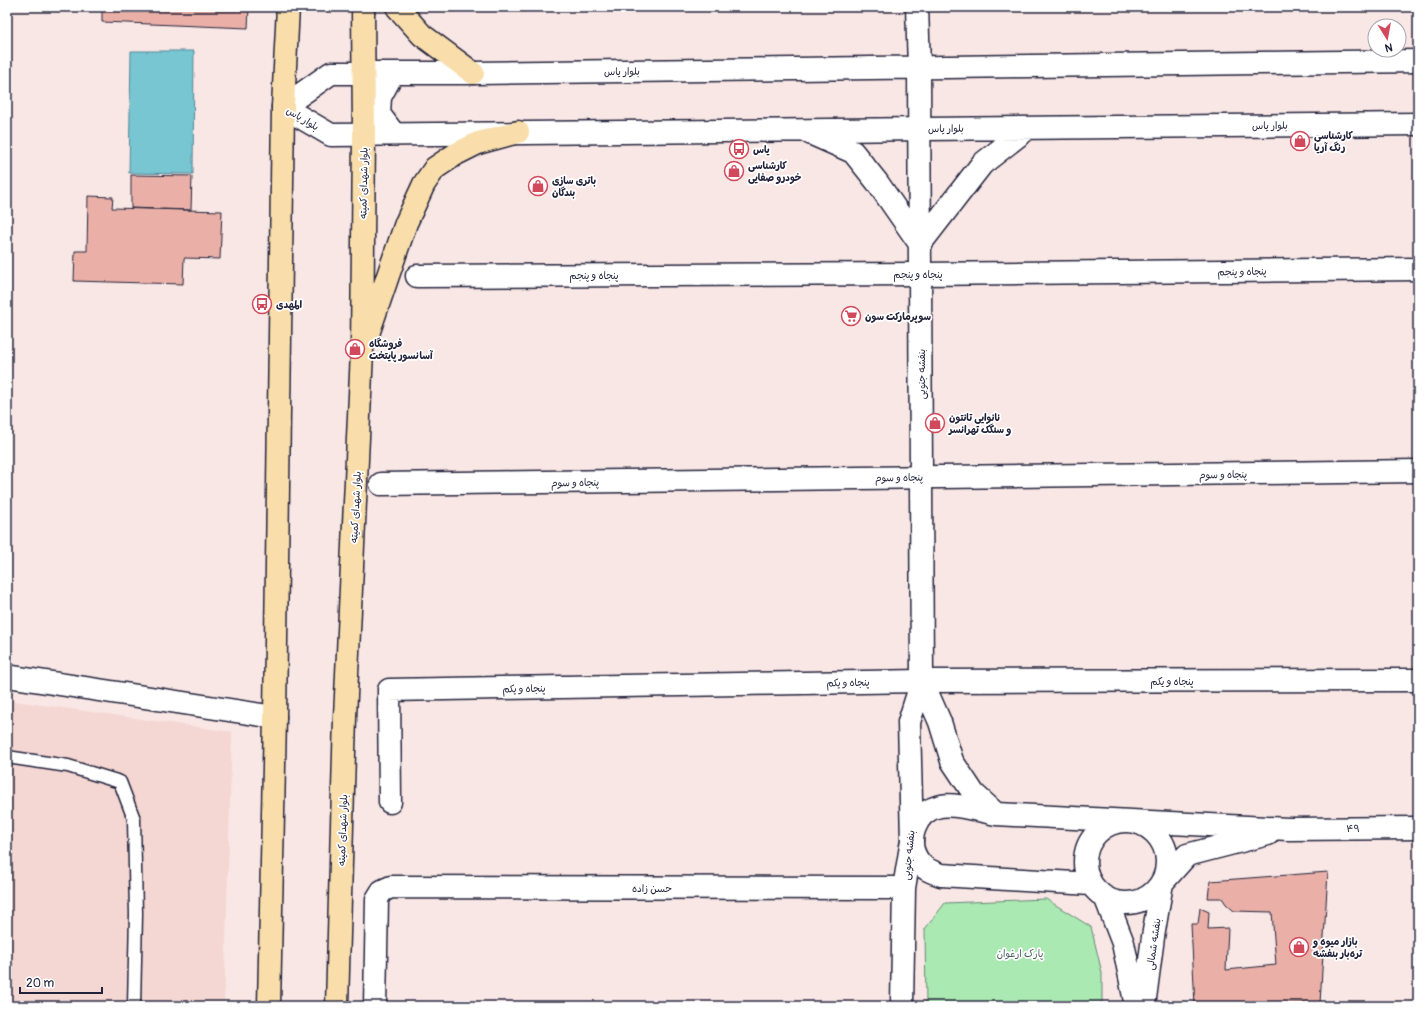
<svg xmlns="http://www.w3.org/2000/svg" width="1425" height="1013" font-family="Pangolin,'Playpen Sans Arabic',sans-serif">
<style>
.built{fill:#f4d6d2}
.green{fill:#aae9b1;stroke:#668676}
.water{fill:#77c6d2;stroke:#558496}
.building{fill:#eab0a7;stroke:#22223b}
.lines{fill:none;stroke-linecap:round;stroke-linejoin:round}
.lane-casing{stroke:#22223b;stroke-width:15}
.street-casing{stroke:#22223b;stroke-width:25}
.secondary-casing{stroke:#22223b;stroke-width:25}
.primary-casing{stroke:#22223b;stroke-width:25}
.lane{stroke:#fff;stroke-width:12}
.street{stroke:#fff;stroke-width:22}
.secondary{stroke:#fff;stroke-width:22}
.primary{stroke:#f9deab;stroke-width:22}
.labels{text-anchor:middle;stroke-width:3.5;stroke-linejoin:round;paint-order:stroke}
.street-label{font-size:10px;fill:#22223b;stroke:#fff}
.poi-label{font-size:10px;font-weight:bold;fill:#22223b;stroke:#fff;text-anchor:start}
.park-label{font-size:10px;fill:#4b5e5e;stroke:#fff}
</style>
<rect width="100%" height="100%" fill="#f9e7e5"/>
<filter id="ink" filterUnits="userSpaceOnUse"><feTurbulence type="fractalNoise" baseFrequency=".025" numOctaves="2"/><feDisplacementMap in="SourceGraphic" scale="8" xChannelSelector="R" yChannelSelector="G"/><feConvolveMatrix kernelMatrix="1 2 1 2 8 2 1 2 1" color-interpolation-filters="sRGB"/></filter>
<g filter="url(#ink)">
<path class="built" d="M7,700L232,732L224,1006H7Z"/>
<path class="green" d="M1046,899L1091,927L1102,973V1006H926L925,929L945,903Z"/>
<path class="water" d="M131,51H194L193,174L129,173Z"/>
<path class="building" d="M102,7H249L248,28L102,22Z
M131,175L192,176L191,210L131,208Z
M88,196L113,197L112,208L222,211L220,259L184,258L183,284L74,281L75,251H87Z
M1328,872L1320,1003L1195,1006L1191,924H1198L1200,908L1209,912L1208,929L1228,928L1226,970L1276,965L1272,912L1234,911L1226,904L1222,898H1208L1210,881Z"/>
<g class="lines">
<defs>
<path id="lane" d="M7,757L68,766L120,782L134,819L136,914L134,1006"/>
<path id="street" d="M417,276L920,274L1418,269
M381,484L1418,471
M7,676L275,717
M390,802L389,690L922,681L1418,680
M375,1006L377,899L382,891L391,887L904,888
M902,1006L904,888L912,840"/>
<path id="secondary" d="M1418,61L473,73H331L283,107L331,135L1418,124
M393,73L380,97L379,114L394,134
M810,133L853,152L877,182L920,244L982,164L1028,128
M922,681L940,722L952,761L974,794L996,814
M1085 862a41 41 0 1 1 82 0a41 41 0 1 1-82 0Z
M912,840L909,722L922,681L919,67L917,7
M1091,884L941,875C933,872 925,870 920,863C903,843 915,810 941,806C957,803 980,811 996,814L1288,829L1418,828
M1106,899L1123,943L1136,1006
M1144,1006L1153,937L1162,883L1187,855L1268,834"/>
<path id="primary" d="M397,7L422,35L473,73
M368,334L406,223L424,184L435,168L456,154L478,143L518,132
M269,1006L275,717L283,107L288,7
M337,1006L345,717L362,352L364,135L363,7"/>
</defs>
<use href="#lane" class="lane-casing"/>
<use href="#street" class="street-casing"/>
<use href="#secondary" class="secondary-casing"/>
<use href="#primary" class="primary-casing"/>
<use href="#lane" class="lane"/>
<use href="#street" class="street"/>
<use href="#secondary" class="secondary"/>
<use href="#primary" class="primary"/>
</g>
</g>
<defs>
<symbol id="shop-ring" viewBox="-11 -11 22 22"><circle r="9.5" fill="#fff" stroke="#d1495b" stroke-width="1.5"/><path d="M-5-2.5h2.3a2.7 3.5 0 0 1 5.4 0H5L5.5 6h-11ZM-1.5-2.5h3a1.5 2.3 0 0 0-3 0Z" fill="#d1495b"/></symbol>
<symbol id="bus-ring" viewBox="-11 -11 22 22"><circle r="9.5" fill="#fff" stroke="#d1495b" stroke-width="1.5"/><path d="M-5-6H5V4H4V6H2V4H-2V6H-4V4H-5ZM-3.5-4V0h7V-4ZM-3.5 1.2v1.5H-2V1.2ZM2 1.2v1.5H3.5V1.2Z" fill="#d1495b"/></symbol>
<symbol id="supermarket-ring" viewBox="-11 -11 22 22"><circle r="9.5" fill="#fff" stroke="#d1495b" stroke-width="1.5"/><path d="M-6-5.5h2.5l.6 2H6L4.5 2H-2.5L-4.4-4H-6ZM-1.5 3.2a1.3 1.3 0 1 0 .1 0ZM3 3.2a1.3 1.3 0 1 0 .1 0Z" fill="#d1495b"/></symbol>
</defs>
<g fill-rule="evenodd">
<use href="#shop-ring" x="1289" y="130" width="22" height="22"/>
<use href="#bus-ring" x="728" y="138" width="22" height="22"/>
<use href="#shop-ring" x="723" y="160" width="22" height="22"/>
<use href="#shop-ring" x="527" y="175" width="22" height="22"/>
<use href="#bus-ring" x="251" y="293" width="22" height="22"/>
<use href="#supermarket-ring" x="840" y="305" width="22" height="22"/>
<use href="#shop-ring" x="344" y="338" width="22" height="22"/>
<use href="#shop-ring" x="924" y="412" width="22" height="22"/>
<use href="#shop-ring" x="1288" y="936" width="22" height="22"/>
</g>
<g class="labels">
<g class="street-label">
<text transform="translate(622 71) rotate(-1)" y="4">بلوار یاس</text>
<text transform="translate(303 118) rotate(31)" y="4">بلوار یاس</text>
<text transform="translate(1270 125) rotate(-1)" y="4">بلوار یاس</text>
<text transform="translate(946 128) rotate(-1)" y="4">بلوار یاس</text>
<text transform="translate(363 183) rotate(-89)" y="4">بلوار شهدای کمیته</text>
<text transform="translate(1242 271) rotate(-1)" y="4">پنجاه و پنجم</text>
<text x="918" y="278">پنجاه و پنجم</text>
<text x="594" y="279">پنجاه و پنجم</text>
<text transform="translate(921 374) rotate(-90)" y="4">بنفشه جنوبی</text>
<text transform="translate(1223 474) rotate(-1)" y="4">پنجاه و سوم</text>
<text transform="translate(899 477) rotate(-1)" y="4">پنجاه و سوم</text>
<text transform="translate(575 482) rotate(-1)" y="4">پنجاه و سوم</text>
<text transform="translate(355 507) rotate(-87)" y="4">بلوار شهدای کمیته</text>
<text x="1172" y="685">پنجاه و یکم</text>
<text transform="translate(848 682) rotate(-1)" y="4">پنجاه و یکم</text>
<text transform="translate(524 688) rotate(-1)" y="4">پنجاه و یکم</text>
<text transform="translate(1353 828) rotate(-1)" y="4">۴۹</text>
<text transform="translate(342 830) rotate(-88)" y="4">بلوار شهدای کمیته</text>
<text transform="translate(908 855) rotate(-84)" y="4">بنفشه جنوبی</text>
<text x="652" y="892">حسن زاده</text>
<text transform="translate(1153 944) rotate(-82)" y="4">بنفشه شمالی</text>
</g>
<g class="poi-label">
<text x="1314" y="139">کارشناسی<tspan x="1314" dy="12">رنگ آریا</tspan></text>
<text x="753" y="153">یاس</text>
<text x="748" y="169">کارشناسی<tspan x="748" dy="12">خودرو صفایی</tspan></text>
<text x="552" y="184">باتری سازی<tspan x="552" dy="12">بندگان</tspan></text>
<text x="276" y="308">المهدی</text>
<text x="865" y="320">سوپرمارکت سون</text>
<text x="369" y="347">فروشگاه<tspan x="369" dy="12">آسانسور پایتخت</tspan></text>
<text x="949" y="421">نانوایی تانتون<tspan x="949" dy="12">و سنگک تهرانسر</tspan></text>
<text x="1313" y="945">بازار میوه و<tspan x="1313" dy="12">تره‌بار بنفشه</tspan></text>
</g>
<g class="park-label">
<text x="1020" y="957">پارک ارغوان</text>
</g>
</g>
<rect width="1425" height="1013" fill="none" stroke="#fff" stroke-width="24"/>
<rect x="12" y="12" width="1401" height="989" fill="none" stroke="#22223b" stroke-width="1.5" filter="url(#ink)"/>
<g transform="translate(1387 38) rotate(169)"><circle r="19" fill="#ffffff" stroke="#a7a7b1"/>
<path d="M0-3L7 15L0 10L-7 15Z" fill="#d1495b"/>
<text y="-6" font-size="11" font-weight="bold" text-anchor="middle" fill="#22223b">N</text>
</g>
<path d="M20 987v6h82v-6" fill="none" stroke="#22223b" stroke-width="2"/>
<text x="26" y="987" font-size="12" fill="#22223b" stroke="#ffffff" stroke-width="3" paint-order="stroke">20 m</text>
</svg>
